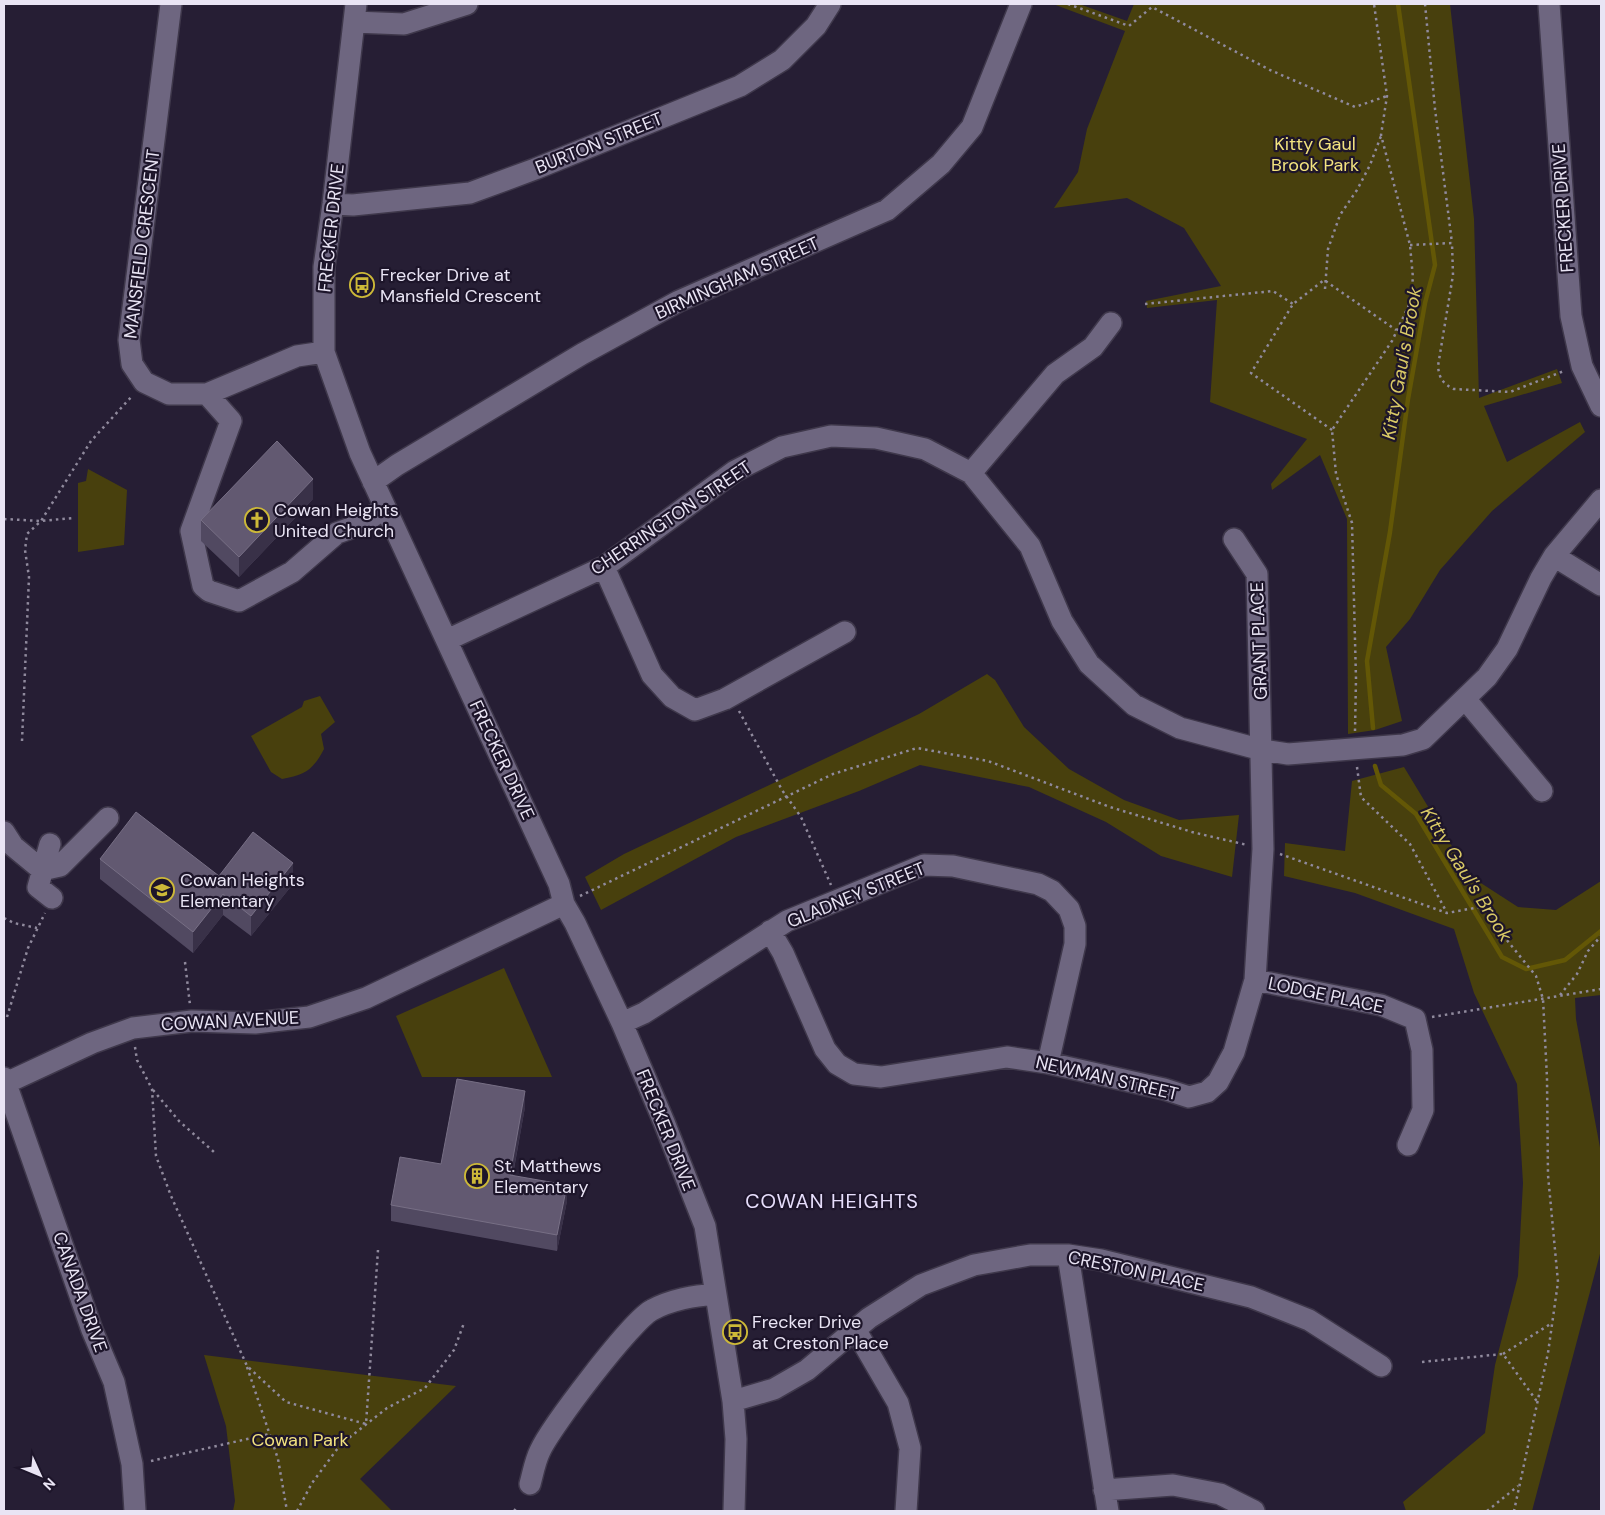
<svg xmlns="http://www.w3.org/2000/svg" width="1605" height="1515" font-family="'DM Sans',sans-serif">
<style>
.green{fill:#48400d}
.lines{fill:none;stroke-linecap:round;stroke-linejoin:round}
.stream{stroke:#635706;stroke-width:4.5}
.minor-casing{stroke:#3f384b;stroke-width:24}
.path{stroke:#908a9d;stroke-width:2.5;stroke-dasharray:2.5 4;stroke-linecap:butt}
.minor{stroke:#6e6680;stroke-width:21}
.wall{fill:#514961}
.shaded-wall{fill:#393148}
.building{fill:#625971;stroke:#776f85}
.labels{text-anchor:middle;stroke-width:4.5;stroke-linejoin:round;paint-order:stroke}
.street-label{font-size:18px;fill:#e9e4f4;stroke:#1d152a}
.park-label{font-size:18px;fill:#f3e37f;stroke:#1d152a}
.poi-label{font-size:18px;fill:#e9e4f4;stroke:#1d152a;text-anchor:start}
.water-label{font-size:19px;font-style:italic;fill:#daca66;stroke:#1d152a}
.quarter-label{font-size:20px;letter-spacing:1px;fill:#e7defc;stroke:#1d152a}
</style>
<rect width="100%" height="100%" fill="#261e34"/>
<path class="green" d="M1053,4H1079L1127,21L1134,4H1450L1474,219L1479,398L1557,369L1562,383L1484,406L1507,462L1580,422L1585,432L1492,511L1440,570L1410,619L1386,647L1402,721L1375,730L1348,734L1347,519L1320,455L1272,490L1271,484L1307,439L1210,402L1217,300L1147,308L1146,301L1221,286L1184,228L1127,198L1054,208L1078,172L1087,129L1125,31Z
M88,469L127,490L124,545L78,552V483L86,481Z
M987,674L995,680L1024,727L1069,769L1124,800L1179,820L1239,815L1232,877L1161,856L1106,822L1029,787L920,765L859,791L736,837L601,910L585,877L624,854L919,714Z
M320,696L335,722L321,734L324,749C313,770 305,775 282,779L271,772L251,736L302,707L304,701Z
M1404,767L1470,876L1518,907L1556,910L1601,881V995L1575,998L1576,1019L1601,1153V1250L1532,1511H1406L1403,1502L1485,1433L1495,1365L1518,1276L1523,1183L1517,1084L1474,993L1454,929L1355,893L1284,876L1285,843L1345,851L1352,781Z
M504,968L552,1077H422L396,1016Z
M204,1355L456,1386L360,1479L392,1511H233L235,1501L226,1426Z"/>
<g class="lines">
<path class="stream" d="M1373,728L1367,661L1390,532L1408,399L1425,303L1435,265L1398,4
M1375,766L1381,785L1416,814L1502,957L1526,969L1565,960L1601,931"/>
<defs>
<path id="minor" d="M171,4L129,340L132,364L144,382L169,394H207L297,356L324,352
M356,4L333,204L324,267V352L360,453L559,884L564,904L575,923L622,1023L664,1122L705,1226L733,1401L736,1439L734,1511
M1549,4L1571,316L1582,366L1601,406
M354,22L404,24L467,4
M333,204L353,205L470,193L535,169L740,86L782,60L816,26L830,4
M207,394L231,421L191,531L203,586L209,591L239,601L292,572L337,533L365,523L384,507
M971,473L1055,374L1093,347L1111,323
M373,482L397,465L582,354L679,301L887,210L941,164L972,127L1021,4
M1554,556L1601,585
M604,567L652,675L672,697L695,710L725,699L845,632
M447,640L604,567L735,471L782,447L831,436L876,438L925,449L971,473L1030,546L1062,621L1089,664L1134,705L1180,728L1262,750L1288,754L1403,745L1423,739L1487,677L1507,649L1541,578L1554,556L1601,500
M1466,700L1542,791
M4,832L13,846L42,870L60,866L108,818
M50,844L38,887L52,898
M770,931L783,953L825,1049L837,1064L854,1074L881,1077L1007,1057L1048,1063L1164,1089L1189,1097L1207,1092L1218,1082L1234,1052L1255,980L1263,849L1257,574L1234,539
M1255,980L1381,1005L1415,1019L1422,1050L1423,1110L1408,1145
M622,1023L644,1013L787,921L924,865L953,866L1038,884L1052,891L1069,909L1075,926V944L1048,1063
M4,1078L92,1330L114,1382L132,1464L135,1511
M4,1084L92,1043L133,1028L192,1021L255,1023L309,1017L366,998L564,904
M1068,1255L1108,1511
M855,1329L898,1403L910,1448L906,1511
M733,1401L774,1389L807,1370L869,1318L921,1285L974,1265L1030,1255H1068L1101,1260L1251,1297L1309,1320L1381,1366
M530,1484C533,1473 535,1461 540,1451C550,1428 632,1320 652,1310C668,1301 697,1294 715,1295
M1104,1490L1173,1485L1220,1494L1254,1511"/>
</defs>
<use href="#minor" class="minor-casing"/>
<path class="path" d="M1068,4L1129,26L1152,7L1270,70L1355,107L1387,96
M1425,4L1435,109L1452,243
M1410,245L1452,243L1453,275L1438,366C1439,378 1443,384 1454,389L1510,392L1564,371
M1325,289L1328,249L1340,215L1357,190L1370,165L1381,136
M1145,304L1273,291L1293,304
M1332,430L1251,373L1293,304L1324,280L1396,330
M4,519L41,521L73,518
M739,711L782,790L801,817L831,885
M1355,731L1356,679L1352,523L1336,474L1332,430L1392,341L1409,305L1413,278L1410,245L1381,135L1387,96L1374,4
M22,741L29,577L25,550L27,534L41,521L91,441L133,395
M1357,767L1361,797L1410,844L1446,911
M1280,854L1447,913L1480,907L1536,976L1543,999L1547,1078L1548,1175L1558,1282L1548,1353L1514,1511
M580,896L833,774L917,748L988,761L1110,807L1192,832L1247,845
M4,918L14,923L37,928
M185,962L190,1005
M1560,995L1577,974L1588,951L1601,936
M7,1017L28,948L45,913
M1432,1017L1601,989
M135,1047L137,1060L152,1089L156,1156L171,1196L247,1366L286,1402L366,1424L378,1250
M153,1090L179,1121L214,1152
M1503,1354L1552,1323
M1422,1362L1503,1354L1538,1403
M247,1367L278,1459L287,1511
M151,1461L269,1434
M297,1511L312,1483L341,1444L387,1408L425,1388L454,1350L464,1323
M514,1511L518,1506
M1487,1511L1518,1486"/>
<use href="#minor" class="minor"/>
</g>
<path class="wall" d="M313,499L239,577L201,541V520Z
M100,859L219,876L293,884L251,936L223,915L193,953L100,879Z
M525,1107L513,1175L567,1201L557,1251L391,1221V1205L441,1164Z"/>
<path class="shaded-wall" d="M313,479V499L239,577V557Z
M293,863V884L251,936V916Z
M223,894V915L193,953V932Z
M525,1091V1107L510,1190V1175Z
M567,1185V1201L557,1251V1235Z"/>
<path class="building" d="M277,441L313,479L239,557L201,520Z
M136,812L219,876L253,832L293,863L251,916L223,894L193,932L100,859Z
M457,1079L525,1091L510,1175L567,1185L557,1235L391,1205L400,1157L441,1164Z"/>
<defs>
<symbol id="bus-ring" viewBox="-11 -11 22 22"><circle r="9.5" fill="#1d152a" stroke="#cdb938" stroke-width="1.5"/><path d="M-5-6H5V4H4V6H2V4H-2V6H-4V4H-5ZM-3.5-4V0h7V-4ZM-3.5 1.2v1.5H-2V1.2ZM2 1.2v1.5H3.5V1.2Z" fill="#cdb938"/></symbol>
<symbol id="church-ring" viewBox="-11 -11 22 22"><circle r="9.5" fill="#1d152a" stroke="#cdb938" stroke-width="1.5"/><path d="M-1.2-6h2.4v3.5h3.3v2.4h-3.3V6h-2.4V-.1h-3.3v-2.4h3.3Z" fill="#cdb938"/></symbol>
<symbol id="school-ring" viewBox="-11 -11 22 22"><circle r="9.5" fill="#1d152a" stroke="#cdb938" stroke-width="1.5"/><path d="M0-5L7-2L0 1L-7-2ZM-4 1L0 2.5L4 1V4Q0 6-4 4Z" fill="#cdb938"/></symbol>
<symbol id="building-ring" viewBox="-11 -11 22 22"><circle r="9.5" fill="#1d152a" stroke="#cdb938" stroke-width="1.5"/><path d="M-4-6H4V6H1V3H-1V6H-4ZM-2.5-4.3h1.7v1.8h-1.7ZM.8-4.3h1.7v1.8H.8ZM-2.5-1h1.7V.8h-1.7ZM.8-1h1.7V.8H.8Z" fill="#cdb938"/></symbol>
</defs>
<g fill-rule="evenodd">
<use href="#bus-ring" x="348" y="271" width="28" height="28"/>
<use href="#church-ring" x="243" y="506" width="28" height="28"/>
<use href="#school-ring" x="148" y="876" width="28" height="28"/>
<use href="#building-ring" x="463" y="1162" width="28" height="28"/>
<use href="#bus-ring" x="721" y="1318" width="28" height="28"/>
</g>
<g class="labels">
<g class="street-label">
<text transform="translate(599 143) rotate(-22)" y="6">BURTON STREET</text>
<text transform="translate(1563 208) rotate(-94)" y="6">FRECKER DRIVE</text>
<text transform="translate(331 228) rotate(-84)" y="6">FRECKER DRIVE</text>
<text transform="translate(142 244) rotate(-83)" y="6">MANSFIELD CRESCENT</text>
<text transform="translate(737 278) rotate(-24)" y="6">BIRMINGHAM STREET</text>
<text transform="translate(671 518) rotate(-34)" y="6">CHERRINGTON STREET</text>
<text transform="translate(1259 641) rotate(-92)" y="6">GRANT PLACE</text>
<text transform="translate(502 760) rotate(65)" y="6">FRECKER DRIVE</text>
<text transform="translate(856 895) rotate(-22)" y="6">GLADNEY STREET</text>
<text transform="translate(1326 995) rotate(12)" y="6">LODGE PLACE</text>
<text transform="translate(230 1021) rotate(-3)" y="6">COWAN AVENUE</text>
<text transform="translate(1107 1078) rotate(13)" y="6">NEWMAN STREET</text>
<text transform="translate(666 1130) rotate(68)" y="6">FRECKER DRIVE</text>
<text transform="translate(1136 1271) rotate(12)" y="6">CRESTON PLACE</text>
<text transform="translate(80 1292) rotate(70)" y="6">CANADA DRIVE</text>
</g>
<g class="park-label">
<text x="1315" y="150">Kitty Gaul<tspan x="1315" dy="21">Brook Park</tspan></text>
<text x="300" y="1446">Cowan Park</text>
</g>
<g class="poi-label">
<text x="380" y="281">Frecker Drive at<tspan x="380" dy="21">Mansfield Crescent</tspan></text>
<text x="274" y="516">Cowan Heights<tspan x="274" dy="21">United Church</tspan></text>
<text x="180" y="886">Cowan Heights<tspan x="180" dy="21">Elementary</tspan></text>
<text x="494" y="1172">St. Matthews<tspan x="494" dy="21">Elementary</tspan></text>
<text x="752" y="1328">Frecker Drive<tspan x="752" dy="21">at Creston Place</tspan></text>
</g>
<g class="water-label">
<text transform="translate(1401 363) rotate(-80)" y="7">Kitty Gaul's Brook</text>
<text transform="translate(1467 874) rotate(58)" y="7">Kitty Gaul's Brook</text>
</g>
<g class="quarter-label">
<text x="832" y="1208">COWAN HEIGHTS</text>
</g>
</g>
<rect width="1605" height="1515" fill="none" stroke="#e9e4f4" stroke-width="10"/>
<g transform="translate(40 1475) rotate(134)" stroke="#1d152a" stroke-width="4" paint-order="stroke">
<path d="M0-4L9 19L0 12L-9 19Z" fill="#e9e4f4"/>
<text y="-8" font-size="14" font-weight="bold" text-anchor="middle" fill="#e9e4f4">N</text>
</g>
</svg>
